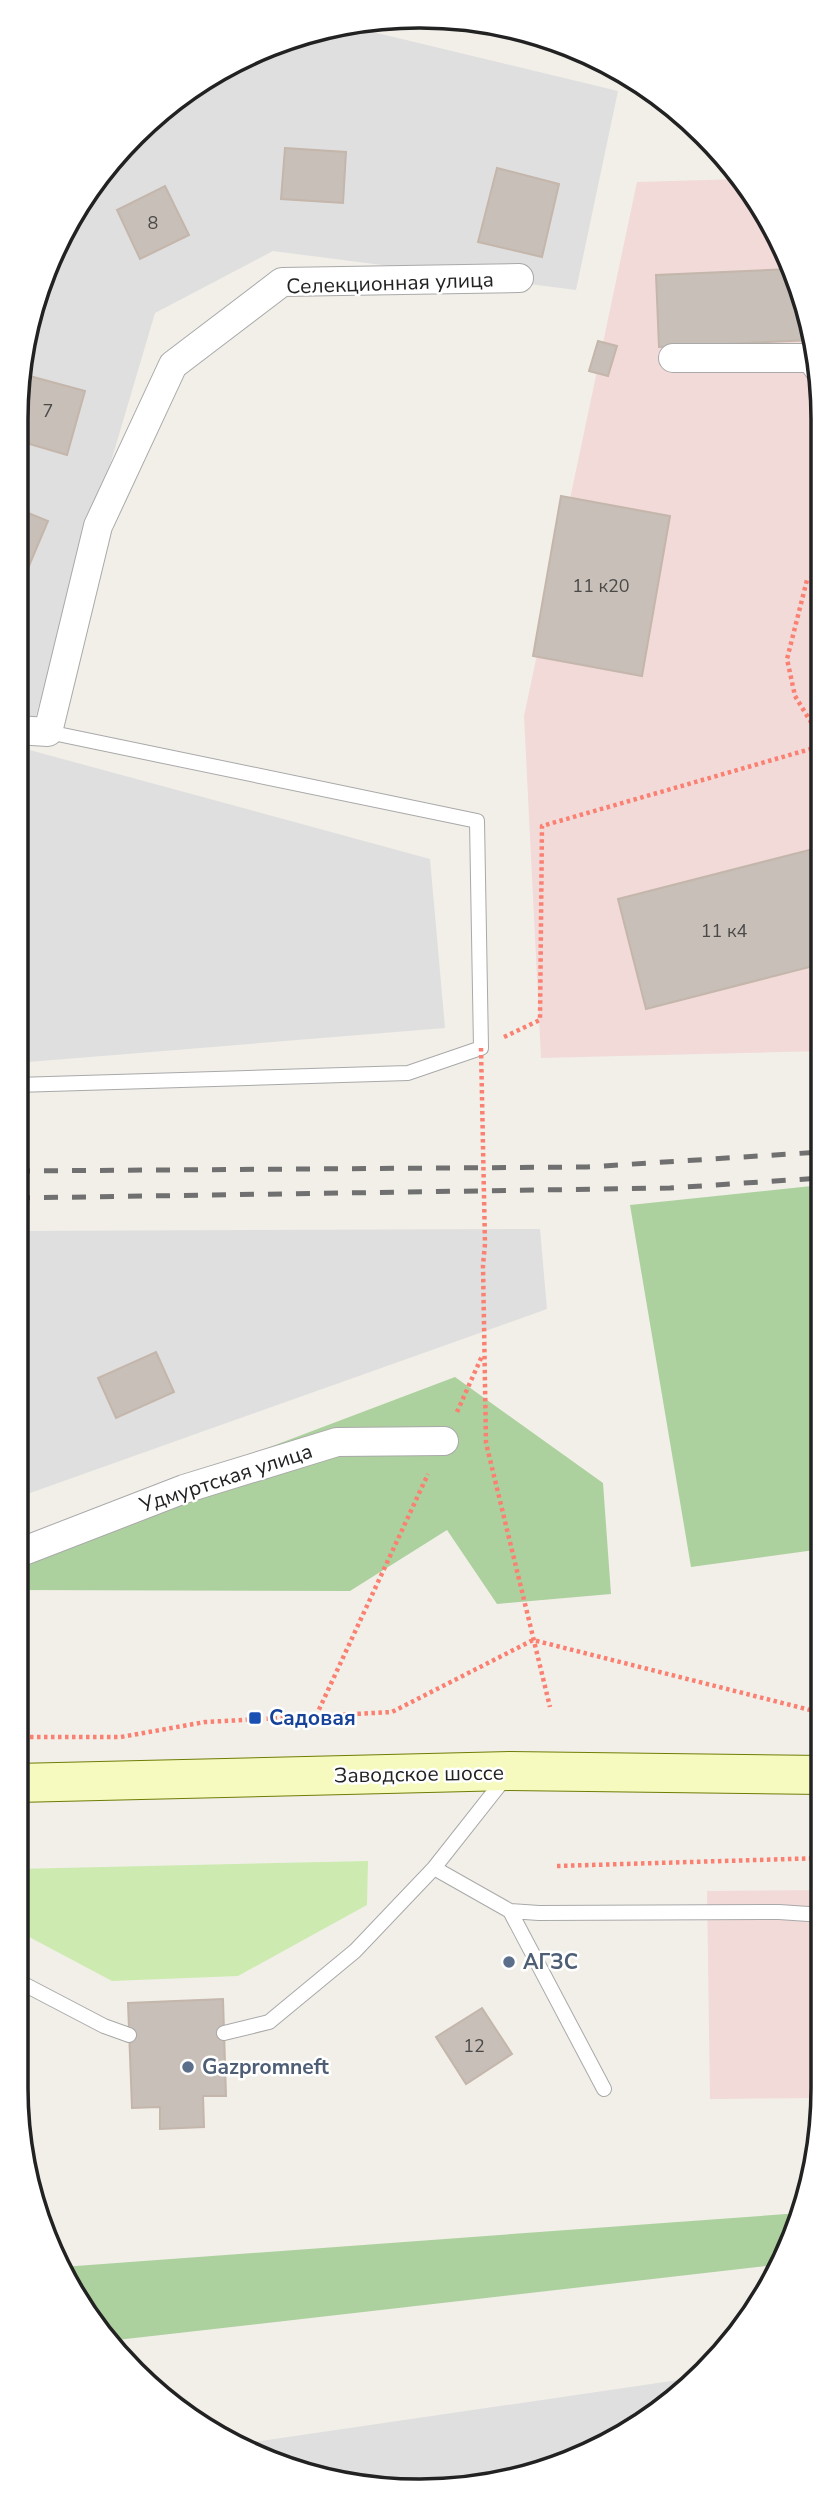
<svg xmlns="http://www.w3.org/2000/svg" width="839" height="2507" font-family="'Nunito Sans',sans-serif">
<style>
.residential{fill:#e0dfdf}
.commercial{fill:#f2dad9}
.grass{fill:#cdebb0}
.forest{fill:#add19e}
.building{fill:#c7bfb8;stroke:#c4b6ab;stroke-width:2}
.lines{fill:none;stroke-linecap:round;stroke-linejoin:round}
.service-casing{stroke:#a9a9a9;stroke-width:16}
.minor-casing{stroke:#a9a9a9;stroke-width:30}
.secondary-casing{stroke:#707d05;stroke-width:40}
.path{stroke:#fa8072;stroke-width:4.5;stroke-dasharray:3.5 3.5;stroke-linecap:butt}
.service{stroke:#fff;stroke-width:14}
.minor{stroke:#fff;stroke-width:28}
.secondary{stroke:#f7fabf;stroke-width:38}
.rail{stroke:#707070;stroke-width:5;stroke-dasharray:14 14;stroke-linecap:butt}
.path-bridge{stroke:#fa8072;stroke-width:4.5;stroke-dasharray:3.5 3.5;stroke-linecap:butt}
.transit-dot{fill:#1a4fb4;stroke:#fff;stroke-width:2.5}
.service-dot{fill:#5c6f8a;stroke:#fff;stroke-width:2.5}
.labels{text-anchor:middle;stroke-width:5;stroke-linejoin:round;paint-order:stroke}
.number-label{font-size:18px;fill:#4b4948}
.street-label{font-size:21px;fill:#222;stroke:#fff}
.transit-label{font-size:21px;font-weight:bold;fill:#164399;stroke:#fff;text-anchor:start}
.service-label{font-size:21px;font-weight:bold;fill:#4e5e75;stroke:#fff;text-anchor:start}
.rim{fill:none;stroke:#222;stroke-width:3.5}
</style>
<rect width="100%" height="100%" fill="#f2efe9"/>
<path class="residential" d="M348,26L618,91L576,290L273,251L155,313L26,749L430,859L445,1028L16,1063V419L29,315L99,174L217,70Z
M540,1229L547,1309L16,1498V1231Z
M685,2379L687,2380L644,2423L524,2478L367,2488L241,2449L234,2445Z"/>
<path class="commercial" d="M740,179L782,241L820,366L821,1051L541,1058L524,716L637,182Z
M823,1890L822,2098L710,2099L707,1891Z"/>
<path class="grass" d="M368,1861L367,1905L238,1976L112,1981L16,1930V1869Z"/>
<path class="forest" d="M821,1185L822,1549L691,1567L630,1205Z
M455,1377L603,1483L611,1594L497,1604L447,1530L350,1591L16,1590V1543Z
M800,2213L776,2265L108,2341L62,2267Z"/>
<path class="building" d="M285,148L346,152L343,203L281,199Z
M497,168L559,184L542,257L478,242Z
M165,186L189,235L140,259L117,210Z
M790,269L812,340L659,347L656,275Z
M598,341L617,346L608,376L589,371Z
M26,375L85,391L67,455L16,440L18,402Z
M561,496L670,516L642,676L533,656Z
M16,508L48,521L26,573L16,569Z
M821,847V964L646,1009L618,899Z
M156,1352L174,1392L116,1418L98,1378Z
M223,1999L226,2096H203L204,2127L160,2129V2107L132,2108L128,2003Z
M482,2008L512,2054L466,2084L436,2037Z"/>
<g class="lines">
<defs>
<path id="service" d="M16,1085L408,1073L481,1048L477,821L48,732
M434,1868L510,1911L539,1913L779,1912L823,1915
M510,1911L604,2089
M16,1980L104,2026L129,2035
M224,2033L269,2022L355,1951L434,1868L505,1778"/>
<path id="minor" d="M673,358H811L820,371
M16,730L48,732L98,526L173,365L282,282L519,278
M16,1554L184,1489L337,1442L444,1441"/>
<path id="secondary" d="M16,1783L510,1771L823,1775"/>
</defs>
<use href="#service" class="service-casing"/>
<use href="#minor" class="minor-casing"/>
<use href="#secondary" class="secondary-casing"/>
<path class="path" d="M820,576L807,580L787,659L795,696L820,737
M504,1037L540,1020L542,826L821,746
M485,1244L483,1265L486,1443L550,1707
M457,1412L482,1356
M316,1716L428,1474
M16,1737H121L205,1722L392,1712L533,1640L822,1713
M557,1866L823,1858"/>
<use href="#service" class="service"/>
<use href="#minor" class="minor"/>
<use href="#secondary" class="secondary"/>
<path class="rail" d="M16,1171L587,1167L821,1152
M16,1198L670,1188L821,1178"/>
<path class="path-bridge" d="M481,1048L485,1244"/>
</g>
<rect class="transit-dot" x="248" y="1711" width="14" height="14" rx="3.5"/>
<g class="service-dot">
<circle cx="509" cy="1962" r="7"/>
<circle cx="188" cy="2067" r="7"/>
</g>
<g class="labels">
<g class="number-label">
<text x="153" y="229">8</text>
<text x="48" y="417">7</text>
<text x="601" y="592">11 к20</text>
<text x="724" y="937">11 к4</text>
<text x="474" y="2052">12</text>
</g>
<g class="street-label">
<text transform="translate(390 283) rotate(-2)" y="7">Селекционная улица</text>
<text transform="translate(226 1478) rotate(-18)" y="7">Удмуртская улица</text>
<text transform="translate(419 1774) rotate(-1)" y="7">Заводское шоссе</text>
</g>
<g class="transit-label">
<text x="269" y="1725">Садовая</text>
</g>
<g class="service-label">
<text x="523" y="1969">АГЗС</text>
<text x="202" y="2074">Gazpromneft</text>
</g>
</g>
<path d="M0 0H839V2507H0ZM419 28H420A391 391 0 0 1 811 419V2088A391 391 0 0 1 420 2479H419A391 391 0 0 1 28 2088V419A391 391 0 0 1 419 28Z" fill="#fff" fill-rule="evenodd"/>
<path class="rim" d="M419 28H420A391 391 0 0 1 811 419V2088A391 391 0 0 1 420 2479H419A391 391 0 0 1 28 2088V419A391 391 0 0 1 419 28Z"/>
</svg>
